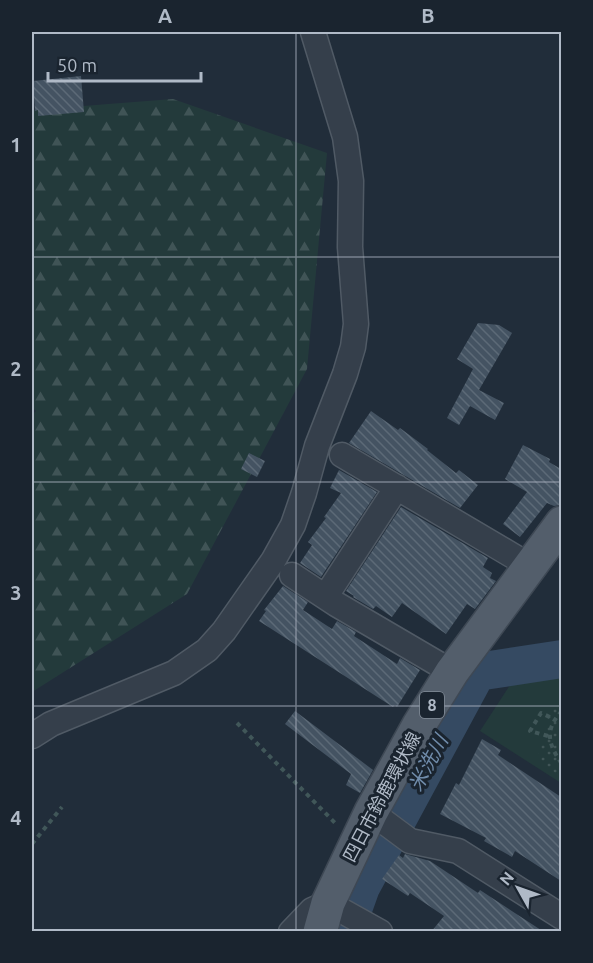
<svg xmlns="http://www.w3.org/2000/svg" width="593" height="963" font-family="Ubuntu,'Noto Sans JP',sans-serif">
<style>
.forest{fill:url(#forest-firs)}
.park{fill:#233a3b}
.garden{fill:url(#garden-dots)}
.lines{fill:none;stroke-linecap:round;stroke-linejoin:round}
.river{stroke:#354a62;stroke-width:38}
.building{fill:url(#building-back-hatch)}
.street-casing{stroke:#505a65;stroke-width:27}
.primary-casing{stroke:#3e4854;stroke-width:36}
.path{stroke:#415759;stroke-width:4;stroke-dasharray:4.5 4.5;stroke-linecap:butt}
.street{stroke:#353f4b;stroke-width:24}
.primary{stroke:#535e6b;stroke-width:33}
.grid{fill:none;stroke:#b0bac7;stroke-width:1.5;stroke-opacity:0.55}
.labels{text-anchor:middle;stroke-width:6;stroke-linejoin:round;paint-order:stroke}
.shield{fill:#1a242f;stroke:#838d99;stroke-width:1.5}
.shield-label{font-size:16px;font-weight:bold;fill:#b0bac7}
.street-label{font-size:18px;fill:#b0bac7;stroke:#1a242f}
.water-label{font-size:20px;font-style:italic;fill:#708cab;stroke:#1a242f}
.neatline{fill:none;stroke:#b0bac7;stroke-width:2}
.grid-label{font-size:20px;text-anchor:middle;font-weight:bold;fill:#b0bac7}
</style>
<defs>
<pattern id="forest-firs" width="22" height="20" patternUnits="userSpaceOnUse" patternTransform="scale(1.5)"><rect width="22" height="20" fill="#233a3b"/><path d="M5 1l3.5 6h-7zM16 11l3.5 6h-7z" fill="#405456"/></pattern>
<pattern id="garden-dots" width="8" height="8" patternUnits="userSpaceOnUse" patternTransform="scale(1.5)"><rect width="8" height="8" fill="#233a3b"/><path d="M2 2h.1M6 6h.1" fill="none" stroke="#405456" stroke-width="1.8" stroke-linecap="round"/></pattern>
<pattern id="building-back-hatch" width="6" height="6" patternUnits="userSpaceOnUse" patternTransform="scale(1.5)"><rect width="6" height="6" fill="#445362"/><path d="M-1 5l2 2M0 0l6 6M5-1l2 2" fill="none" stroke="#5c6a77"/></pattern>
</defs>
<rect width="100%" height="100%" fill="#212d3a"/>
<path class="forest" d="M173,99L327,153L307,369L187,594L32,692V415L36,411L32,407V110Z"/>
<path class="park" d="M561,665V783L480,731L512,682Z"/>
<path class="garden" d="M561,699V777L537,760L553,702Z"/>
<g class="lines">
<path class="river" d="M345,932L361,887L477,672L562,659"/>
</g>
<path class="building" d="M81,76L84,112L38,116V110L35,111L33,81Z
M478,323L499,325L512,333L479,390L504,403L495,420L470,406L459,425L447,418L473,369L457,359Z
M371,411L398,430L400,428L428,449L427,450L456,473L459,470L478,485L460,508L349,443Z
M523,445L550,459L549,462L561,469V505L554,506L547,503L520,537L503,524L527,492L505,479Z
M249,453L265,461L257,477L241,469Z
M339,470L377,492L321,577L300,563L312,545L308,542L326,518L324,517L341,493L330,488Z
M401,507L488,558L483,567L492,573L490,578L496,581L475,609L467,604L446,634L402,603L392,617L376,606L373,609L353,597L354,596L346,591Z
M283,586L308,602L303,610L332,629L337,621L356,632L354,636L397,664L400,658L420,670L397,707L395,705L393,707L259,621L266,611L264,610Z
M295,711L373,770L360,793L346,785L351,774L285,724Z
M482,739L501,750L498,755L561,797V881L515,851L512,857L484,841L486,838L440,814L456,783L459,785Z
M405,854L430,861L478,893L480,890L544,932H431L444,916L410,893L408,896L382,879L399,855L403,858Z"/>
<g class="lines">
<defs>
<path id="street" d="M342,455L530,566
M292,575L336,604L452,672
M326,596L397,487
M32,736L51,724L174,673L207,650L224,631L273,561L293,525L304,493L317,446L345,374L353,347L356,324L350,247L351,181L345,137L313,32
M371,812L410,841L458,851L562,917
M291,932L312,910L328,903L380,932"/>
<path id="primary" d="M320,932L328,903L371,812L419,725L452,672L562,523"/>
</defs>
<use href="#street" class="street-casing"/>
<use href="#primary" class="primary-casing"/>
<path class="path" d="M562,711C544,730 548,744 562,764
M237,723L337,825
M548,736L530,731L541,713L554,719
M32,844L62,807"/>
<use href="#street" class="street"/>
<use href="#primary" class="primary"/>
</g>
<path class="grid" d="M296,32V932M32,257H562M32,482H562M32,706H562"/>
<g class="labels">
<rect class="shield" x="420" y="692" width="24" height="26" rx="4.5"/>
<g class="shield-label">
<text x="432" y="711">8</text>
</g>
<g class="street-label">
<text transform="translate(382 797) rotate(-62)" y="6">四日市鈴鹿環状線</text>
</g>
<g class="water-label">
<text transform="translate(428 763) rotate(-62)" y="7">米洗川</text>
</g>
</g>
<rect width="593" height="963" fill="none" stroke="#1a242f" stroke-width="66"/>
<g transform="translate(518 888) rotate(310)" stroke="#1a242f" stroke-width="4.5" paint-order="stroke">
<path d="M0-4.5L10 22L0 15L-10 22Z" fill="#b0bac7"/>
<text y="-9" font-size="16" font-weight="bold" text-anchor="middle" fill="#b0bac7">N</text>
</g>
<path d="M48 72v9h153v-9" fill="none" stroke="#b0bac7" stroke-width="3"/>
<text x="57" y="72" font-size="18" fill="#b0bac7" stroke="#1a242f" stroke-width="4.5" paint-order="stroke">50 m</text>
<rect x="33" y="33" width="527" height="897" class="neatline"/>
<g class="grid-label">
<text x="165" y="23">A</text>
<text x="428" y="23">B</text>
<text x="16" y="152">1</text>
<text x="16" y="376">2</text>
<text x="16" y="600">3</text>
<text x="16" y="825">4</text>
</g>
</svg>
